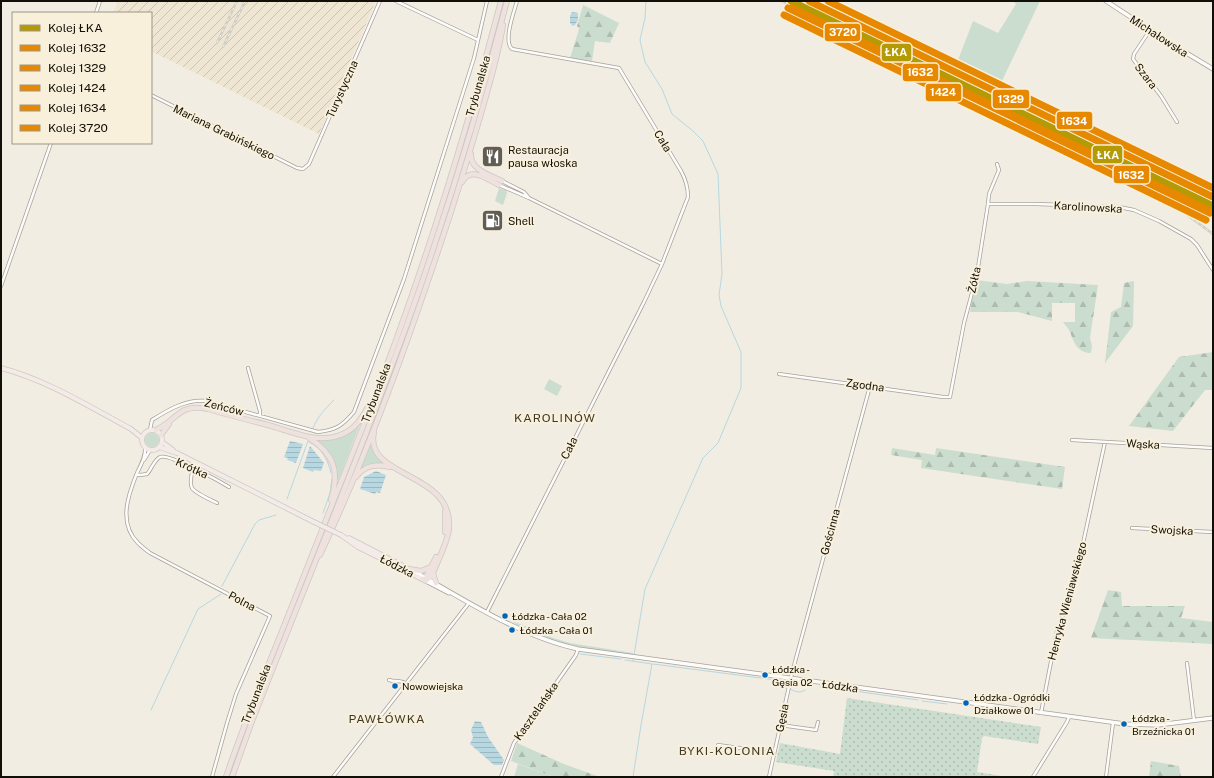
<svg xmlns="http://www.w3.org/2000/svg" width="1214" height="778" font-family="'Public Sans',sans-serif">
<style>
.industrial{fill:url(#industrial-furrows)}
.grass{fill:#cbddce}
.forest{fill:url(#forest-firs)}
.garden{fill:url(#garden-dots)}
.water{fill:url(#water-rules)}
.lines{fill:none;stroke-linecap:round;stroke-linejoin:round}
.stream{stroke:#b7d7e1;stroke-width:1}
.street-casing{stroke:#a6a29a;stroke-width:4}
.secondary-casing{stroke:#a6a29a;stroke-width:5}
.primary-casing{stroke:#cbc9c3;stroke-width:5.5}
.highway-casing{stroke:#cbc9c3;stroke-width:6}
.street{stroke:#fdfcfb;stroke-width:2.5}
.secondary{stroke:#fdfcfb;stroke-width:3.5}
.primary{stroke:#f4ebe9;stroke-width:4}
.highway{stroke:#eee1de;stroke-width:4.5}
.rail-casing{stroke:#cecdca;stroke-width:2.5}
.rail{stroke:#f9f0db;stroke-width:1;stroke-dasharray:3;stroke-linecap:butt}
.primary-bridge-casing{stroke:#cbc9c3;stroke-width:5.5;stroke-linecap:butt}
.primary-bridge{stroke:#f4ebe9;stroke-width:4}
.rail-1-casing{stroke:#f9f0db;stroke-width:10}
.rail-2-casing{stroke:#f9f0db;stroke-width:10}
.rail-3-casing{stroke:#f9f0db;stroke-width:10}
.rail-4-casing{stroke:#f9f0db;stroke-width:10}
.rail-5-casing{stroke:#f9f0db;stroke-width:10}
.rail-6-casing{stroke:#f9f0db;stroke-width:10}
.rail-1{stroke:#b49a04;stroke-width:7}
.rail-2{stroke:#e78801;stroke-width:7}
.rail-3{stroke:#e78801;stroke-width:7}
.rail-4{stroke:#e78801;stroke-width:7}
.rail-5{stroke:#e78801;stroke-width:7}
.rail-6{stroke:#e78801;stroke-width:7}
.bus-dot{fill:#0065bd;stroke:#f9f0db;stroke-width:1.5}
.labels{text-anchor:middle;stroke-width:4;stroke-linejoin:round;paint-order:stroke}
.bus-label{font-size:10px;fill:#120f08;stroke:#f9f0db;text-anchor:start}
.street-label{font-size:11px;fill:#120f08;stroke:#f9f0db}
.poi-label{font-size:11px;fill:#120f08;stroke:#f9f0db;text-anchor:start}
.neighbourhood-label{font-size:12px;letter-spacing:1px;fill:#3f3827;stroke:#f9f0db}
.line-badge{stroke:#f9f0db;stroke-width:1.5}
.badge-label{font-size:11px;text-anchor:middle;font-weight:bold;fill:#fff}
</style>
<defs>
<pattern id="industrial-furrows" width="10" height="10" patternUnits="userSpaceOnUse"><rect width="10" height="10" fill="#eee6d2"/><path d="M-1 1l2-2M0 10L10 0M9 11l2-2" fill="none" stroke="#cbc4b3"/></pattern>
<pattern id="forest-firs" width="22" height="20" patternUnits="userSpaceOnUse"><rect width="22" height="20" fill="#cbddce"/><path d="M5 1l3.5 6h-7zM16 11l3.5 6h-7z" fill="#adbcaf"/></pattern>
<pattern id="garden-dots" width="8" height="8" patternUnits="userSpaceOnUse"><rect width="8" height="8" fill="#cbddce"/><path d="M2 2h.1M6 6h.1" fill="none" stroke="#adbcaf" stroke-width="1.8" stroke-linecap="round"/></pattern>
<pattern id="water-rules" width="6" height="5" patternUnits="userSpaceOnUse"><rect width="6" height="5" fill="#b7d7e1"/><path d="M0 2.5h6" fill="none" stroke="#9cb7c0"/></pattern>
</defs>
<rect width="100%" height="100%" fill="#f2ede2"/>
<path class="industrial" d="M118,1H376L319,134L151,51V13H113Z"/>
<path class="grass" d="M801,1H816L920,51L926,62Z
M1013,1H1040L1000,85L1120,148L1107,150L953,73L973,21L998,33L1016,4Z
M499,188L506,190L507,193L503,205L495,201Z
M549,379L562,386L557,396L544,389Z
M361,422L339,479L337,480C334,459 331,453 315,439C338,441 343,435 361,422Z
M145 440a7 7 0 1 1 14 0a7 7 0 1 1-14 0Z
M371,441L375,454L383,463L370,464L359,470Z
M510,620L553,638L570,643L633,653V655C590,649 547,645 510,620Z
M518,764L554,777H514Z"/>
<path class="forest" d="M583,5L619,23L610,43L595,41L592,61L570,58L579,29L577,26Z
M976,280L1007,284L1027,281L1098,285L1090,338L1092,346L1091,353C1078,353 1074,343 1070,332C1069,329 1065,325 1063,322H1075V303H1052V321L1018,312H970Z
M1134,281L1133,326L1105,363L1111,312L1121,307L1124,283Z
M1213,352V390H1205L1173,431L1129,426L1179,357Z
M892,448L935,455L936,448L1065,467L1062,489L921,468L922,460L891,455Z
M1108,590L1121,592L1122,606H1185L1181,618L1213,622V644L1091,638Z
M517,743L564,764L600,777H554L511,761Z
M1151,761L1179,766L1181,777H1149Z"/>
<path class="garden" d="M847,698L1041,727L1038,744L984,736L982,738L977,772L1008,777H833L834,771L776,762L780,743L840,754Z"/>
<path class="water" d="M572,12L578,13V20L575,25L573,26L570,23V16Z
M290,441L303,444L296,463L287,460L288,458L284,457Z
M310,446L324,463L321,471L314,470L313,472L303,468Z
M376,471L386,475L380,493L376,492L375,494L360,489L364,477Z
M475,721L481,722L488,737L504,760L502,765H494L470,744L473,737L471,730Z"/>
<g class="lines">
<path class="stream" d="M313,428C318,416 325,409 334,400
M309,442C322,448 328,460 331,473
M287,499L308,441
M323,513L330,493L332,479
M222,586L255,524L259,520L276,515
M580,654L621,659
M625,660L652,664L641,725L633,777
M633,661L645,589L703,458L718,443L741,388V352L721,306L719,295L722,274L718,174L703,141L693,131L672,114L662,89L645,62L640,40L645,18L646,1
M653,664L776,680
M778,681L782,682L786,688
M820,687L849,691
M790,689C795,691 799,694 805,690
M854,691L918,700
M922,701L947,704
M151,710L198,609L221,594"/>
<defs>
<path id="street" d="M396,1L478,40
M96,13L100,1
M1150,30L1134,54L1133,59L1161,96L1177,122
M151,95L297,168L303,169L309,164L380,1
M502,181L524,192L529,198
M499,185L529,198L662,264
M988,204H1036L1119,207L1134,210L1159,221L1191,239L1197,245L1213,270
M1,286L51,143
M248,368L260,411V416
M779,374L943,397H950L964,323L977,274L988,204L989,194L999,170L997,164
M150,430L152,420C168,410 186,399 206,401L318,432C336,430 342,426 354,412L404,279L474,58L487,1
M1072,440L1213,448
M145,447C146,456 141,465 137,473C128,495 118,523 138,543C142,547 146,550 150,553L270,616L236,694L227,723L212,777
M144,460L150,450
M193,468C192,473 189,482 192,488C195,493 211,500 217,503
M137,474L140,475L147,474C151,470 154,460 160,457C169,453 219,481 229,487
M1132,528L1213,532
M487,612L644,302L662,264L688,197C688,187 686,180 681,171L619,68L512,49C503,41 514,12 517,1
M1187,663L1194,720
M389,680C395,682 400,680 405,683
M1041,713L1057,631L1074,585L1105,442
M780,725L816,730L818,722
M718,745L774,753
M333,777L469,603
M501,777L514,743L576,655L578,649
M769,777L792,673L870,386
M1033,777L1067,722L1069,717
M1106,777L1113,723"/>
<path id="secondary" d="M1106,1L1178,48L1213,69
M412,570C463,599 521,637 578,649L1125,724L1158,725L1213,718
M424,580L449,593"/>
<path id="primary" d="M1,368C47,380 90,407 131,429L142,438
M142 440a10 10 0 1 1 20 0a10 10 0 1 1-20 0Z
M162,442L173,450
M159,447L177,453L314,522
M341,535L358,547L422,579
M349,538L409,569"/>
<path id="highway" d="M471,154C470,170 490,175 502,181
M462,182C471,166 487,179 499,185
M156,430C178,420 178,403 208,409C228,415 248,420 268,425C290,431 317,444 340,435C355,430 362,418 369,405
M374,432C363,479 454,470 449,529C448,541 437,563 432,575L428,579H422
M161,435L169,424
M308,437C334,454 340,470 331,500
M356,477C365,465 376,464 390,467
M445,511V532
M320,555C372,444 413,328 451,212C461,180 471,149 480,117C489,86 498,57 503,25
M409,569L421,571L431,567
M433,573L436,583
M426,581L427,575L436,557
M226,777C243,726 264,676 284,626C312,556 340,485 368,414C421,280 464,141 501,1
M232,777L251,724C308,578 369,433 421,285C453,192 482,97 507,1"/>
</defs>
<use href="#street" class="street-casing"/>
<use href="#secondary" class="secondary-casing"/>
<use href="#primary" class="primary-casing"/>
<use href="#highway" class="highway-casing"/>
<use href="#street" class="street"/>
<use href="#secondary" class="secondary"/>
<use href="#primary" class="primary"/>
<use href="#highway" class="highway"/>
<defs>
<path id="rail" d="M781,1L1101,156C1120,167 1136,184 1156,194
M217,43L237,1
M223,47L245,1
M1151,192L1171,203L1213,234"/>
</defs>
<use href="#rail" class="rail-casing"/>
<use href="#rail" class="rail"/>
<defs>
<path id="primary-bridge" d="M314,522L341,535"/>
</defs>
<use href="#primary-bridge" class="primary-bridge-casing"/>
<use href="#primary-bridge" class="primary-bridge"/>
<defs>
<path id="rail-1" d="M791,1L1213,206"/>
<path id="rail-2" d="M788,8L1210,213"/>
<path id="rail-3" d="M809,1L1213,197"/>
<path id="rail-4" d="M784,15L1206,220"/>
<path id="rail-5" d="M828,1L1213,188"/>
<path id="rail-6" d="M792,8L1210,211"/>
</defs>
<use href="#rail-1" class="rail-1-casing"/>
<use href="#rail-2" class="rail-2-casing"/>
<use href="#rail-3" class="rail-3-casing"/>
<use href="#rail-4" class="rail-4-casing"/>
<use href="#rail-5" class="rail-5-casing"/>
<use href="#rail-6" class="rail-6-casing"/>
<use href="#rail-1" class="rail-1"/>
<use href="#rail-2" class="rail-2"/>
<use href="#rail-3" class="rail-3"/>
<use href="#rail-4" class="rail-4"/>
<use href="#rail-5" class="rail-5"/>
<use href="#rail-6" class="rail-6"/>
</g>
<defs>
<symbol id="restaurant-square" viewBox="-11 -11 22 22"><rect x="-9" y="-9" width="18" height="18" rx="4" fill="#605d54" stroke="#f9f0db"/><path d="M-5-6h1v4h1v-4h1v4h1v-4h1v5L-1.5 .5V6h-2V.5L-5-1ZM5-6V6H3V1.5H1.5Q1.5-4 5-6Z" fill="#fff"/></symbol>
<symbol id="fuel-square" viewBox="-11 -11 22 22"><rect x="-9" y="-9" width="18" height="18" rx="4" fill="#605d54" stroke="#f9f0db"/><path d="M-5.5-6h7V0h2V4h1.3V-2.5L3-4.5l.8-.8L6-3V5H2.5V1h-1V6h-7ZM-4.2-4.7v3.2H.2V-4.7Z" fill="#fff"/></symbol>
</defs>
<g fill-rule="evenodd">
<use href="#restaurant-square" x="480" y="144" width="25" height="25"/>
<use href="#fuel-square" x="480" y="208" width="25" height="25"/>
</g>
<g class="bus-dot">
<circle cx="505" cy="616" r="3.5"/>
<circle cx="512" cy="630" r="3.5"/>
<circle cx="765" cy="675" r="3.5"/>
<circle cx="395" cy="686" r="3.5"/>
<circle cx="966" cy="703" r="3.5"/>
<circle cx="1124" cy="724" r="3.5"/>
</g>
<g class="labels">
<g class="bus-label">
<text x="512" y="620">Łódzka - Cała 02</text>
<text x="520" y="634">Łódzka - Cała 01</text>
<text x="772" y="673">Łódzka -<tspan x="772" dy="13">Gęsia 02</tspan></text>
<text x="402" y="690">Nowowiejska</text>
<text x="974" y="701">Łódzka - Ogródki<tspan x="974" dy="13">Działkowe 01</tspan></text>
<text x="1132" y="722">Łódzka -<tspan x="1132" dy="13">Brzeźnicka 01</tspan></text>
</g>
<g class="street-label">
<text transform="translate(1159 36) rotate(33)" y="4">Michałowska</text>
<text transform="translate(1146 76) rotate(52)" y="4">Szara</text>
<text transform="translate(478 86) rotate(-74)" y="4">Trybunalska</text>
<text transform="translate(342 89) rotate(-66)" y="4">Turystyczna</text>
<text transform="translate(224 132) rotate(26)" y="4">Mariana Grabińskiego</text>
<text transform="translate(663 141) rotate(59)" y="4">Cała</text>
<text transform="translate(1088 207) rotate(3)" y="4">Karolinowska</text>
<text transform="translate(974 280) rotate(-77)" y="4">Żółta</text>
<text transform="translate(865 385) rotate(8)" y="4">Zgodna</text>
<text transform="translate(376 393) rotate(-69)" y="4">Trybunalska</text>
<text transform="translate(224 407) rotate(14)" y="4">Żeńców</text>
<text transform="translate(1143 444) rotate(3)" y="4">Wąska</text>
<text transform="translate(569 448) rotate(-63)" y="4">Cała</text>
<text transform="translate(192 468) rotate(25)" y="4">Krótka</text>
<text transform="translate(1172 530) rotate(3)" y="4">Swojska</text>
<text transform="translate(830 532) rotate(-75)" y="4">Gościnna</text>
<text transform="translate(397 566) rotate(27)" y="4">Łódzka</text>
<text transform="translate(242 601) rotate(28)" y="4">Polna</text>
<text transform="translate(1067 601) rotate(-75)" y="4">Henryka Wieniawskiego</text>
<text transform="translate(840 686) rotate(8)" y="4">Łódzka</text>
<text transform="translate(256 694) rotate(-69)" y="4">Trybunalska</text>
<text transform="translate(536 711) rotate(-55)" y="4">Kasztelańska</text>
<text transform="translate(782 718) rotate(-78)" y="4">Gęsia</text>
</g>
<g class="poi-label">
<text x="508" y="154">Restauracja<tspan x="508" dy="13">pausa włoska</tspan></text>
<text x="508" y="225">Shell</text>
</g>
<g class="neighbourhood-label">
<text x="555" y="422">KAROLINÓW</text>
<text x="387" y="723">PAWŁÓWKA</text>
<text x="727" y="755">BYKI-KOLONIA</text>
</g>
</g>
<g class="line-badge">
<rect x="824" y="23" width="37" height="19" rx="4" fill="#e78801"/>
<rect x="881" y="43" width="31" height="19" rx="4" fill="#b49a04"/>
<rect x="902" y="63" width="37" height="19" rx="4" fill="#e78801"/>
<rect x="925" y="83" width="37" height="19" rx="4" fill="#e78801"/>
<rect x="992" y="89" width="38" height="20" rx="4" fill="#e78801"/>
<rect x="1056" y="111" width="37" height="19" rx="4" fill="#e78801"/>
<rect x="1092" y="145" width="31" height="19" rx="4" fill="#b49a04"/>
<rect x="1113" y="165" width="37" height="19" rx="4" fill="#e78801"/>
</g>
<g class="badge-label">
<text x="843" y="36">3720</text>
<text x="896" y="56">ŁKA</text>
<text x="920" y="76">1632</text>
<text x="943" y="96">1424</text>
<text x="1011" y="103">1329</text>
<text x="1074" y="125">1634</text>
<text x="1108" y="159">ŁKA</text>
<text x="1131" y="179">1632</text>
</g>
<rect width="1214" height="778" fill="none" stroke="#120f08" stroke-width="4"/>
<rect x="12" y="12" width="140" height="132" fill="#f9f0db" stroke="#9d9687"/>
<rect x="20" y="25" width="20" height="6" fill="#b49a04" stroke="#9d9687"/>
<text x="48" y="32" font-size="12" fill="#120f08">Kolej ŁKA</text>
<rect x="20" y="45" width="20" height="6" fill="#e78801" stroke="#9d9687"/>
<text x="48" y="52" font-size="12" fill="#120f08">Kolej 1632</text>
<rect x="20" y="65" width="20" height="6" fill="#e78801" stroke="#9d9687"/>
<text x="48" y="72" font-size="12" fill="#120f08">Kolej 1329</text>
<rect x="20" y="85" width="20" height="6" fill="#e78801" stroke="#9d9687"/>
<text x="48" y="92" font-size="12" fill="#120f08">Kolej 1424</text>
<rect x="20" y="105" width="20" height="6" fill="#e78801" stroke="#9d9687"/>
<text x="48" y="112" font-size="12" fill="#120f08">Kolej 1634</text>
<rect x="20" y="125" width="20" height="6" fill="#e78801" stroke="#9d9687"/>
<text x="48" y="132" font-size="12" fill="#120f08">Kolej 3720</text>
</svg>
